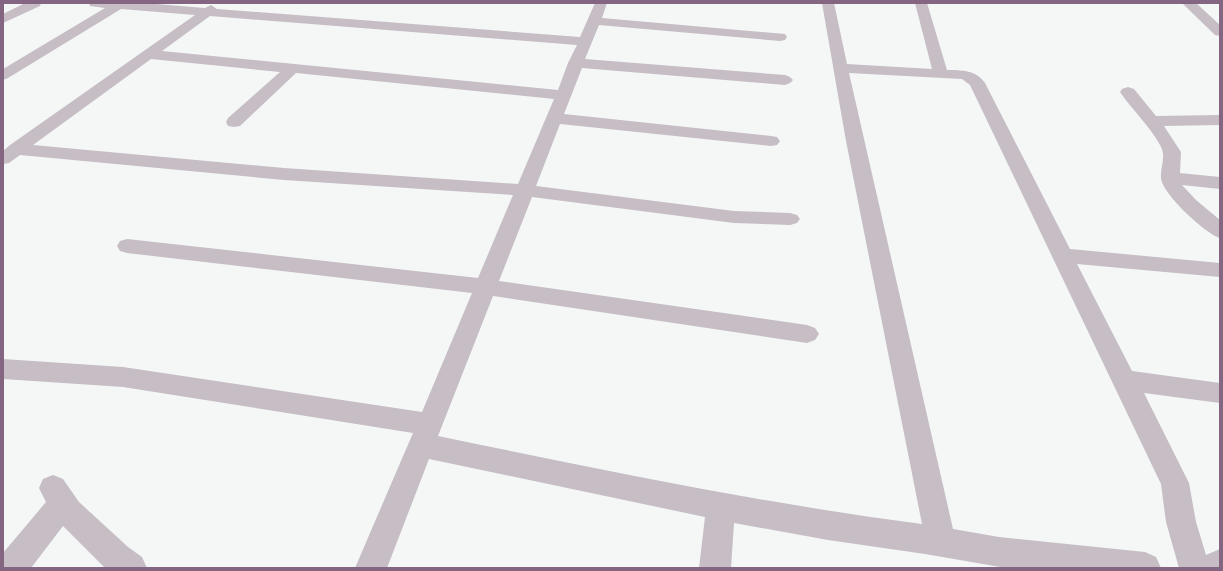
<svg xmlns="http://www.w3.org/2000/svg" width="1223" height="571" font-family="'Fira Sans',sans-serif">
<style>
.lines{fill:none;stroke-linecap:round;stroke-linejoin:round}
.minor{fill:#c6bdc5;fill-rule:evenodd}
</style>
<rect width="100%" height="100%" fill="#f4f7f6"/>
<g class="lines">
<path class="minor" d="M25,3H41L40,6L3,23V14Z
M89,3H145L205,8L211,5L217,9L580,37L595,3H607L602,18L785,34L787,37L785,40L780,41L599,25L585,59L785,75L790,77L793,80L790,83L785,85L582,68L564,114L771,136L777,137L780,141L777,145L771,146L560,124L536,186L734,211L790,213L797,215L800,219L797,223L790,225L734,223L532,197L499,281L807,325L815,328L819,334L815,340L807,343L493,296L438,436C599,469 759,503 922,524L846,141L822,3H834L847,64L932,69L915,3H927L947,70C962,70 976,70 985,83L1070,249L1220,263V277L1077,264L1132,371L1220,383V403L1144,393L1189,483L1196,522L1206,555L1220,549V568H1179L1166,522L1161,484L970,85L962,79L849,73L953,529L999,537L1145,552L1156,557L1161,568H1006L925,554L828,540L734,523L731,568H699L705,517L429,459L387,568H355L413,433L123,387L3,379V359L123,367L422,412L472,293L127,253L120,251L117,246L120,241L127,239L478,278L513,195L284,180L20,155L9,163L3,164V151L10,145L195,15L121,9L8,78L3,80V69L105,8L90,6ZM210,16L577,45L568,63L558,90L162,51ZM151,59L280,72L228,118L226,122L228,126L234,127L240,126L296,73L554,99L518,184L284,168L33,145Z
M1182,3H1196L1220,25V36L1215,35Z
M1128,87L1134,89L1156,116L1220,115V125L1164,126L1181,152L1180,173L1220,177V189L1182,185L1196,200L1220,220V238C1206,234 1162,194 1161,178C1160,166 1167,157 1160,145C1149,125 1133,111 1120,92L1122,89Z
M53,475L63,479L79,502L128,547L142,557L147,568H105L63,526L31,568H3V553L46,502L39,488L43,479Z"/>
</g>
<rect width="1223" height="571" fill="none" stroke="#846683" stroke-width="8"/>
</svg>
